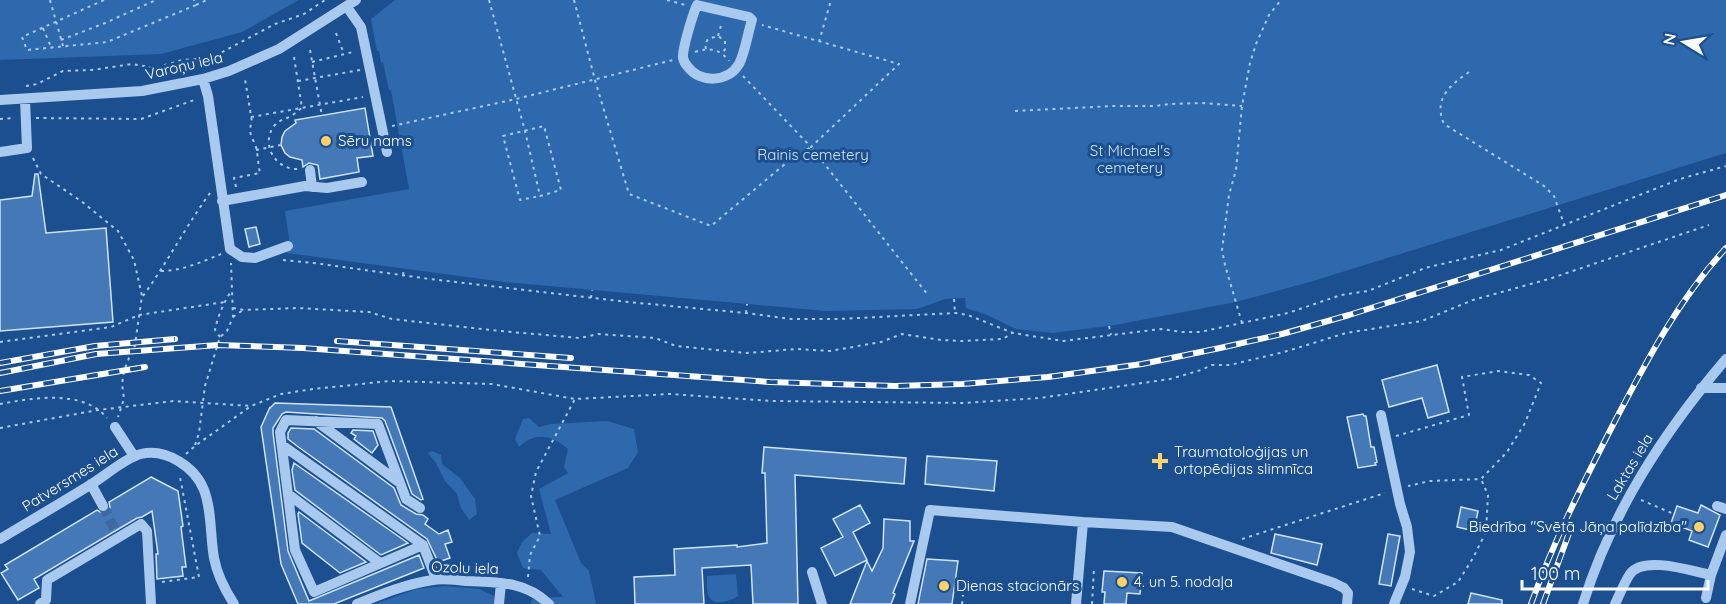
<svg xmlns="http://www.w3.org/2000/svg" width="1726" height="604" font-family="Quicksand,sans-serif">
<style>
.green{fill:#2e69ad}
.building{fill:#4478b7;stroke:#cfe3fa;stroke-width:1.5}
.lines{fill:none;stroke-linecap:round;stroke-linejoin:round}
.minor-tunnel{stroke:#3d69a0;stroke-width:10;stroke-dasharray:10 5;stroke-linecap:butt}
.path{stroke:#a9c9ee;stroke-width:2;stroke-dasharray:3 4.5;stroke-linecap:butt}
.minor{stroke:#a9c9ee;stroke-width:10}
.rail-casing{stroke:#fff;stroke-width:6}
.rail{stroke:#1b4f8f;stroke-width:4;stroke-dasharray:11;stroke-linecap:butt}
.poi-dot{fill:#ffd166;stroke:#1b4f8f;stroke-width:2}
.labels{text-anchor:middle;stroke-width:6;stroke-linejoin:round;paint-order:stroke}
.street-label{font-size:15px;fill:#fff;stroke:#1b4f8f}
.poi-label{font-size:15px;fill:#fff;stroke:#1b4f8f;text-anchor:start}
.park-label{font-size:15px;fill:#cfe3fa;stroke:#1b4f8f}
</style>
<rect width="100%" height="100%" fill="#1b4f8f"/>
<path class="green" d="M0,0H299L242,32L161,54L0,60Z
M395,0H1726V153L1310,282L1236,302L1115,325L1053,333L1016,329L987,315L966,308L965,298L945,299L917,309L826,311L504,282L287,253L289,238L285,211L409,189L391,90H389L383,62L381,63L379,51H377L371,19Z
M529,418L539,427L551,424L607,421L634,429L638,452L628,468L555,500L581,563L589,571L596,604H530L533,598L563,597L541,570L523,568L517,553L522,542L532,533L551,534L539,489L568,473L564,467L568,449C552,435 535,431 519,447L515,439L523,419Z
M432,451L441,455L442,464L460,478L475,499L477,514L469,520L461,508L457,494L445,481L436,463L428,453Z
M736,574L738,596C732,600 726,602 719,602C705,602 707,587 707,576Z
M445,586L479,589L494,596L495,604H375L417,589Z"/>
<path class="building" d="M365,108L373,156L357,158L359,172L320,179L318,165L309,163L303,167L302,160L290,157L285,153L281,145L282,137L285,131L296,123L295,120Z
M35,174H38L46,233L106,228L113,322L0,331V200L32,196Z
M256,227L260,244L249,247L245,229Z
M1437,365L1449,412L1428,418L1422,398L1389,407L1382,380Z
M275,403L391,407L423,499L421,500L412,494L385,421L382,418L316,414L286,412L282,414L273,428V433L288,551L309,601L419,555L424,568L334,604H298L281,564L261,427L270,407V408Z
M1363,414L1364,416H1366L1371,447H1374L1377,462L1375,463L1376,465L1358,468L1347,417Z
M291,428L314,429L394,488L401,505L416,514L423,515L428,519L425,524L439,534L448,530L452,542L445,544L450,558L438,562L427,539L297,446L288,439V433Z
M353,430L373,431L378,445L372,453L354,439L356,436L351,433Z
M764,447L906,458L904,484L795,475L798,604H753L751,565L702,568L704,604H635L634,577L675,575L674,549L737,545V547L767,543L765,473H762Z
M927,456L997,461L994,491L925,484Z
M294,463L408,543L381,555L295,490L292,470Z
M151,477L178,491L183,526L181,527L186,567H182L183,576L157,579L156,554H158L152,511L142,517L137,518L34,579L39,588L18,600L1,573L8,569L5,565L97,510L102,513L107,512L110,507L109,502Z
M860,505L870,523L853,532L867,560L835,576L821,548L843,537L833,519Z
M1701,505L1720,515L1708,547L1689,540L1692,531L1671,523L1677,506L1698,513Z
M1461,507L1478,511L1474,531L1457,527Z
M299,512L366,562L340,573L302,543L298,514Z
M884,519L910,521V541H914L893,593L895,594L891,604H850L867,561L872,571L883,548Z
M1275,534L1322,544L1317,565L1271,553Z
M1388,534L1400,536L1391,586L1379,584Z
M927,559L958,561L952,604H918Z
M1104,571L1142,573L1140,594L1127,593L1126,604H1104L1105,592H1102Z
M1471,593L1502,600V604H1468Z"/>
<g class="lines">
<path class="minor-tunnel" d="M103,506L116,532"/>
<path class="path" d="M50,0L63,46
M104,0L22,37L27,50L107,42L196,5L194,0
M489,0L525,131L540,196L561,190L544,126L503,136L520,200L540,196
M574,0L595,80L629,194L711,226L785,164L811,147L928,295
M667,0L685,5
M196,5L207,0
M43,28L51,47
M336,33L344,54
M718,36L722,22
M61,40L105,23L156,0
M819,42L831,0
M706,49L705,44L708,39L718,36L725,41V49L723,53
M310,50L322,116
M695,52C709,47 720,49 729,61
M294,57L302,108C299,110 297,112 294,114C288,119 279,119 274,126C260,145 276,170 298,169
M312,62L353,52
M1469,72C1450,85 1433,99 1444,124L1544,186L1554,196L1564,224
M743,76L811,147L899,64L762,25
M298,81L360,70
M26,86L37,84L63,71L92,70L132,64L155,68L182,60L211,58L275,24L304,14L325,0
M1015,111L1114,106H1156L1169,104L1202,103L1242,106
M251,117L363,97
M36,118L141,119L197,99
M0,119L15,118
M392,126L516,99L673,60
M256,150L281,145
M33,158L41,174L81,201L118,231L134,260L142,296L134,351L129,358L124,371L122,384L124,399L118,417
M236,187L234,178L260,173C258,165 258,155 256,147C253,138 247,133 252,122L245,79
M283,260L314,263L430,279L628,302L746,313L791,319H839L955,313L968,315L1013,333L1063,341L1161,329L1182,332H1200L1288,313L1341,295L1368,291L1425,268L1501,250L1680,179L1726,166
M161,271C181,271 202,262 221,254
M403,275L404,269
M143,296C167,263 186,226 210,193
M591,298L592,290
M954,299L955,313
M233,308L244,310L298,308L369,312L392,319L500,331L580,338L598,334L655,338L676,346L747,353L797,349L830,351L881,342L902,334L941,340L962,341L1003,339L1012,333
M746,313L747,304
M233,317L243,310
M1242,323L1225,265L1222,250L1229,195L1236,170L1242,106L1250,63L1256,44L1269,15L1281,0
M1109,326L1111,335
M220,337L215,330C218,315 224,302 232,290
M0,342L111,327L139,315L225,302
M0,404C32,398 83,389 107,418
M0,428L98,410L174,401L251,406
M1396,436L1469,415L1462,377L1498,371L1529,375L1541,383L1525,423L1507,452L1481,479L1430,481L1408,486
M195,445L199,433L205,386L220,337L227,331L233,317L231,263
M186,454L195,446L251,406L281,394L313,389L390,381L492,384L575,399L670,394L772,401L965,403L1040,398L1170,379L1201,370L1212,365H1230L1284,352L1346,333L1422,321L1473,300L1549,279L1709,225
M1641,500L1674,514
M1242,539L1385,493
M528,577L530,555L540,536L531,496L536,472L575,399
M162,582L199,577L180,477
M1412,589L1434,596L1458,582L1473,558L1486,532L1488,495L1481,479
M962,604L963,595
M1092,604L1094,568"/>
<path class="minor" d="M697,5L749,17L752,20C748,32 745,53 739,64C728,83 700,83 688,67C685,64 684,62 683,58C682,49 693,14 697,5Z
M347,7L361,27L387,152
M203,79L208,96L230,249L242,257L255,258L288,246
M0,100L142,91L203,79L229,71L279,49L356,0
M0,152L27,148L25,99
M310,170L312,187
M222,201L305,186L327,188L362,182
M1701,388H1726
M1381,415L1400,504L1407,527L1410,552L1405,577L1394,604
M316,421L400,483
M115,427L134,456
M282,445L423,545
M91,484L103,506
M288,494L380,563
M1717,506L1726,509
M420,508L406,499L378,424L286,420L280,432L295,550L314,592L423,545L436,579
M0,539C30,521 61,503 90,485C105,476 125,458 141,454C166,448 195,467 204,490C212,511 210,535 214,558C217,574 225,590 234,604
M812,572L822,604
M1706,598L1711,575
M40,604L46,600L47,580L141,524L147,531L151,604
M357,604C382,594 406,584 433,580C443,578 455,580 466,581C497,582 525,581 549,604
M499,604L501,583
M910,604L930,510L1083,522L1172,527L1334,583L1344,588L1348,593L1347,604
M1076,604L1083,522
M1583,604C1612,511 1664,432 1726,359
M1615,604C1620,594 1624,583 1630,574C1643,555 1692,571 1711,575L1726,535"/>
<defs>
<path id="rail" d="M337,341L571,358
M0,363L95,346L175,339
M0,373L96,354L218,345L303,348L770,382L895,386L962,384L1048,377L1142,364L1220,348L1282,334L1349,315L1726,195
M0,391L145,367
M1531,604C1554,540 1584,481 1615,421C1647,360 1679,299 1726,248
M1543,604L1572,525"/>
</defs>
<use href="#rail" class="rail-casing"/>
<use href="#rail" class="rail"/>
</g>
<g class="poi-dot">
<circle cx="326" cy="141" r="6"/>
<path d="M1157 452h6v6h6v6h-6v6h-6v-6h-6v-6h6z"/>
<circle cx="1699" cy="527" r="6"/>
<circle cx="1122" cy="582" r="6"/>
<circle cx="944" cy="586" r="6"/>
</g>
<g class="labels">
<g class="street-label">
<text transform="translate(184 66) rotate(-13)" y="5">Varoņu iela</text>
<text transform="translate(1630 467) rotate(-59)" y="5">Laktas iela</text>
<text transform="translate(70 479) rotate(-32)" y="5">Patversmes iela</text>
<text transform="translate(465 568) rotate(2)" y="5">Ozolu iela</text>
</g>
<g class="poi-label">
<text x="338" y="146">Sēru nams</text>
<text x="1174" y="457">Traumatoloģijas un<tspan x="1174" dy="17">ortopēdijas slimnīca</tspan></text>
<text x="1687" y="532" text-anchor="end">Biedrība "Svētā Jāņa palīdzība"</text>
<text x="1134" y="587">4. un 5. nodaļa</text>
<text x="956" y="591">Dienas stacionārs</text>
</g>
<g class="park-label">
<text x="1130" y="156">St Michael's<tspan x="1130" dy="17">cemetery</tspan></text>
<text x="813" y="160">Rainis cemetery</text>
</g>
</g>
<g transform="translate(1684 42) rotate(281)" stroke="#1b4f8f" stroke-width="4.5" paint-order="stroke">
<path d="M0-4.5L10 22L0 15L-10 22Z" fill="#ffffff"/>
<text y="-9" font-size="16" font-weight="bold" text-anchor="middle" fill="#ffffff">N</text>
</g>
<path d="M1522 580v9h186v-9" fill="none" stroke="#ffffff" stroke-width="3"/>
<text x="1531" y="580" font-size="18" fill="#ffffff" stroke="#1b4f8f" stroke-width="4.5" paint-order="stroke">100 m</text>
</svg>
